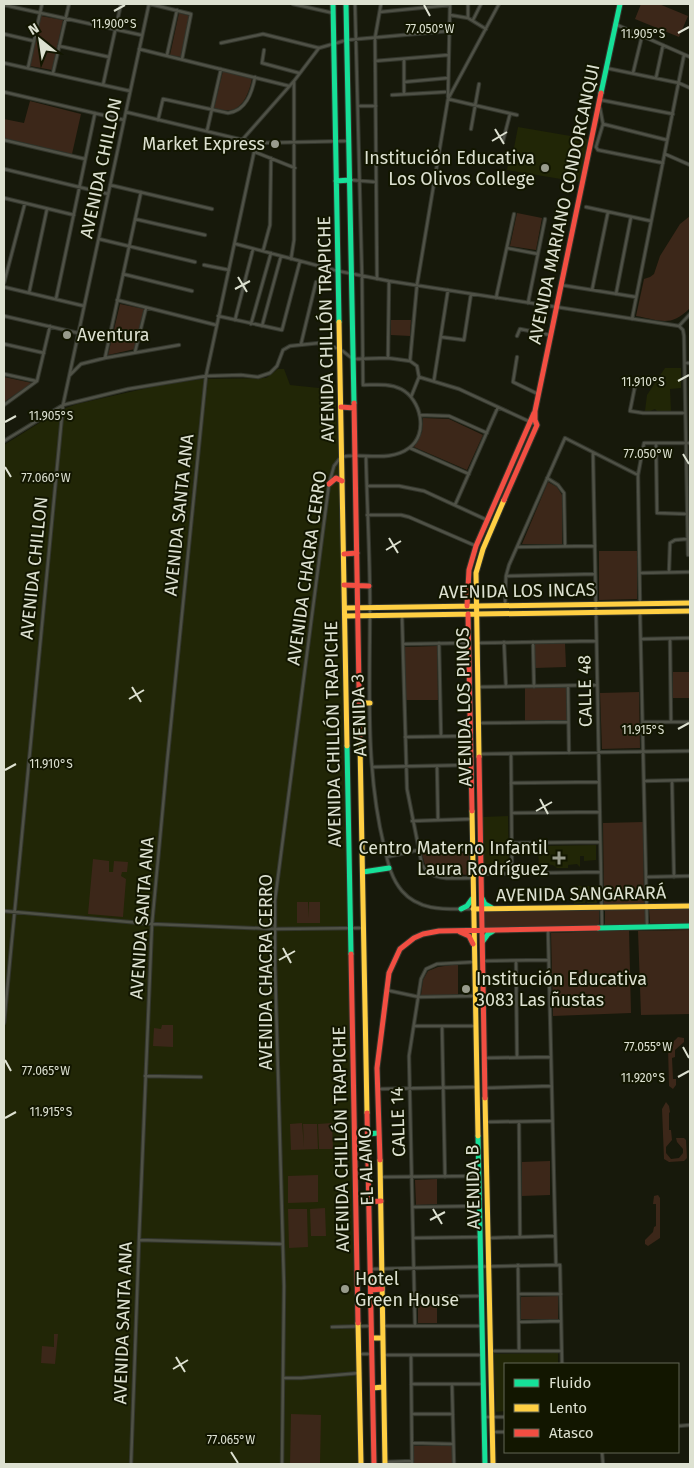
<svg xmlns="http://www.w3.org/2000/svg" width="694" height="1468" font-family="'Fira Sans',sans-serif">
<style>
.built{fill:#212606}
.green{fill:#3c2719}
.lines{fill:none;stroke-linecap:round;stroke-linejoin:round}
.street-casing{stroke:#32352b;stroke-width:4.5}
.fast-casing{stroke:#32352b;stroke-width:7}
.slow-casing{stroke:#32352b;stroke-width:7}
.jam-casing{stroke:#32352b;stroke-width:7}
.street{stroke:#4f5146;stroke-width:2.5}
.fast{stroke:#16e098;stroke-width:5}
.slow{stroke:#ffcf43;stroke-width:5}
.jam{stroke:#f24e42;stroke-width:5}
.ticks{fill:none;stroke:#dde1d1;stroke-width:2}
.poi-dot{fill:#989b8c;stroke:#121600;stroke-width:2}
.labels{text-anchor:middle;stroke-width:4;stroke-linejoin:round;paint-order:stroke}
.poi-label{font-size:18px;fill:#dde1d1;stroke:#121600;text-anchor:end}
.street-label{font-size:18px;fill:#dde1d1;stroke:#121600}
.ticks-label{font-size:12px;text-anchor:middle;fill:#dde1d1;stroke:#121600;stroke-width:4;stroke-linejoin:round;paint-order:stroke}
</style>
<rect width="100%" height="100%" fill="#17190b"/>
<path class="built" d="M518,127L588,139L579,182L507,170L510,153H513Z
M665,368H681V388L670,389L671,411H657L655,409L650,411H645L647,395Z
M278,369H284L290,385L319,388L335,383L340,491L358,1464H4V445L60,410L77,404L156,386L202,379L266,378Z
M508,816L509,870H498L497,864H483V817Z
M596,845V860L584,861V856H580V867L577,864L568,865V868H557L553,865L544,864V868H539L538,846Z
M574,886H597V903H587L586,899L585,903L574,904Z
M558,1353V1364H505V1411L496,1412L494,1354Z"/>
<path class="green" d="M641,4H659L688,16L679,37L635,19Z
M179,13L190,16L181,57L170,55Z
M41,16L63,20L52,70L30,66Z
M223,71L252,78C250,90 244,108 231,110C225,111 219,109 214,108Z
M30,101L81,114L72,154L4,138V119L24,123Z
M517,213L542,218L536,250L510,246Z
M690,216V308C670,328 661,320 636,316L644,279L650,277L654,274L660,256L680,224Z
M120,304L144,309L135,349L108,355Z
M391,320H411L410,336L391,335Z
M4,377L32,383L4,402Z
M423,418L449,419L483,435L467,470L414,447L422,432Z
M548,482L557,487L562,495V544H522Z
M599,551H637V599L599,600Z
M535,643H565L566,667L535,668Z
M437,646L438,700H405V647Z
M673,672H690V698H673Z
M525,688H566L567,720L525,721Z
M639,692L640,748L602,749L600,693Z
M643,822L644,904L604,905L603,823Z
M469,853L470,875L432,873L425,865L422,854Z
M93,859L109,861V872H113L114,861L128,862L127,872H122L121,876L126,879L123,917L88,914Z
M297,902H308V918L309,902H320V923H297Z
M690,908V923H650L649,909Z
M599,909V926L484,928L483,911Z
M605,909H645V924L605,925Z
M629,930L631,1013L553,1016L551,933Z
M690,930V1014L641,1015L638,931Z
M458,964V995H421L423,980L428,971L438,967Z
M162,1025H173V1047L153,1046L154,1028L161,1029Z
M678,1037L684,1038V1042L675,1050V1057L672,1058L673,1079H676V1085L673,1089L669,1086L668,1047Z
M666,1102L669,1106L670,1112L669,1113V1130H671L672,1140L666,1147V1153L671,1159L679,1158L683,1153V1149L677,1142L676,1138H684L686,1140L687,1158L684,1161L669,1162L664,1159L662,1109Z
M302,1123L304,1147L303,1124H317L318,1149L291,1150L290,1124Z
M332,1123L333,1149H319L318,1124Z
M550,1161V1195L522,1196V1162Z
M318,1175V1202L288,1203V1176Z
M437,1179V1204L416,1205L415,1180Z
M658,1195L660,1198V1238L648,1246L645,1244V1240L653,1232L654,1227L656,1226V1204H653L654,1196Z
M325,1208L326,1236H311L310,1209Z
M288,1209H307L308,1247L289,1248Z
M558,1296V1319H521V1297Z
M418,1299H437V1323H418Z
M54,1334H58L55,1364L41,1363L42,1346L54,1347Z
M291,1414L321,1415L320,1464H290Z
M452,1445V1464H414V1446Z"/>
<g class="lines">
<defs>
<path id="street" d="M150,4L191,14L182,59
M293,4L333,13
M468,4V18
M4,5L141,35
M380,12L450,5
M450,15L468,18L486,29
M473,20L481,4
M615,24L690,57
M4,34L34,41
M221,43L263,34L319,48L347,40L449,31
M59,46L109,57
M139,49L289,86
M264,50L262,63L299,73
M167,55L177,10
M404,59V94
M375,61L448,55
M4,63L130,91
M28,68L42,4
M606,68L679,83L690,88
M53,73L69,4
M633,73L642,36
M656,78L663,45
M404,82L448,78
M103,85L121,4
M4,92L124,120
M392,95L445,92
M448,97L450,4
M448,99L517,115
M601,100L673,114
M358,106H376
M600,108L603,124L667,140
M126,112L256,143L349,141
M158,120L163,99L228,113C246,111 252,93 255,77
M603,124L596,147L598,150L663,163
M471,129L479,84
M207,131L221,69
M4,140L85,159
M242,140L294,81L319,48
M503,141L510,114
M255,152L295,168
M665,154L690,165
M4,169L108,194
M351,180L376,182
M110,185L212,209
M4,198L74,215
M586,207L651,221
M135,219L205,235
M99,239L195,262
M236,244L338,271L389,281L679,326
M507,248L538,254
M263,251L270,225L271,158
M291,259L294,240V81
M204,265L229,270
M123,274L192,291
M377,279L375,38L381,4
M4,283L25,203
M561,285L636,297
M4,287L84,306
M592,290L608,212
M29,293L47,209
M616,294L631,217
M496,298L514,214
M56,299L95,113
M117,300L216,325
M528,303L545,219
M4,316L78,333
M218,316L282,330L300,261
M632,319L684,55
M235,320L253,249
M251,324L271,253
M262,326L281,256
M679,326L683,330L684,336L688,555
M679,326L690,314
M517,336L520,329L550,335
M441,337L464,340L471,294
M4,344L44,353
M301,344L316,282
M135,352L146,308
M388,357L389,281
M517,357L513,382L538,394
M105,358L141,192
M410,361L417,285L448,99L499,4
M685,363H690
M4,374L36,381
M70,375L81,364L105,358L179,345
M434,380L448,290
M636,381L630,411L643,413H685
M411,397L419,377
M4,405L37,381L50,326
M420,415L449,416L487,433
M4,441L63,405L128,389L206,376L241,375L258,377L270,373L277,366L283,350L290,346L319,343L340,349L353,359L388,358L410,361L417,366L419,377L459,389L537,425
M656,443L657,513L687,514
M410,448L469,474
M593,453L602,928
M366,457C367,506 370,555 370,605C370,685 365,768 384,846C388,863 391,878 402,891C420,912 448,909 473,909
M547,478L558,485L564,493L565,546
M367,486H399L424,491L487,520
M455,505L498,407
M367,515H401L409,517L476,546
M517,547L595,546
M669,572L670,543L675,540L687,539
M640,573L690,572
M506,576L595,574
M640,604L638,475L644,443H690
M505,605L506,576L509,565L565,438L638,475
M640,612L647,927
M402,615L407,789L422,865C432,882 455,878 472,878
M642,639L690,638
M670,639L671,722
M504,642L506,687
M533,642L534,687
M439,643L441,736
M477,643L596,641
M403,644L468,643
M568,686L569,753
M478,687L597,685
M643,722H690
M478,723L568,722
M405,737L470,736
M479,754L690,751
M511,754L512,873
M437,766L438,820
M373,767L470,765
M644,781L690,780
M672,781L674,877
M511,783L599,782
M512,813L600,812
M412,821L472,819
M512,843L600,842
M387,857L418,850L472,849
M480,874L601,872
M646,877L690,876
M4,911L152,924L276,929L364,928
M548,929L556,1265
M482,961L548,960
M516,961L517,1057
M386,990L419,997L475,996
M4,1023L63,405L149,4
M414,1026H475
M442,1026L445,1177
M484,1058L550,1057
M145,1076L201,1077
M485,1088L551,1086
M378,1089L477,1087
M485,1122L551,1121
M519,1122L520,1237
M381,1177L479,1176
M413,1207L479,1206
M413,1238L480,1237
M489,1238L555,1236
M139,1240L282,1244
M518,1265L519,1351
M371,1269L560,1265L562,1364
M519,1294H561
M415,1297L481,1296
M519,1322L561,1321
M383,1326H482
M415,1326L409,1056L421,979L426,969L437,964L474,962
M332,1327L370,1326
M490,1351H561
M359,1354H372
M384,1355H483
M411,1355L412,1464
M284,1378H301L360,1373
M411,1384H483
M452,1384L454,1464
M412,1414H453
M484,1417H505
M678,1426L690,1425
M492,1432H505
M412,1443L453,1444
M602,1452L603,1464
M385,1462L412,1461
M131,1464L139,1240L152,924L167,763L206,376L256,143
M282,1464L284,1286L275,964V900L329,484L334,466L341,457C362,452 389,463 409,448C429,434 421,399 401,389C389,383 375,385 363,385L362,276L355,4"/>
<path id="fast" d="M333,4L339,322
M346,4L354,403
M601,93L620,4
M336,181L350,180
M347,746L351,954
M363,872L389,868
M482,898L485,904L492,908
M461,909L467,906L472,899
M598,928L690,926
M483,941L488,934L493,931
M368,1134L378,1133
M478,1136L485,1464"/>
<path id="slow" d="M339,322L347,746
M345,608L690,603
M345,616L690,611
M360,703H370
M360,744L367,1113
M479,757L476,573L483,549L504,500
M472,811L478,1136
M473,909L690,906
M485,1098L493,1464
M380,1160L385,1464
M358,1323L361,1464
M372,1338H382
M373,1388L383,1387"/>
<path id="jam" d="M354,403L360,744
M341,407L354,408
M329,484L336,478L342,481
M504,500L537,425L535,420V411L601,93
M344,554L357,553
M344,585L369,586
M467,606L469,570L476,546L534,413
M468,614L472,811
M479,757L485,1098
M460,932L469,936L473,944
M351,954L358,1323
M367,1113L374,1464
M380,1160L377,1068L389,973L400,949L414,938L423,934L439,931L598,928
M369,1202L381,1201
M371,1290L382,1289"/>
</defs>
<use href="#street" class="street-casing"/>
<use href="#fast" class="fast-casing"/>
<use href="#slow" class="slow-casing"/>
<use href="#jam" class="jam-casing"/>
<use href="#street" class="street"/>
<use href="#fast" class="fast"/>
<use href="#slow" class="slow"/>
<use href="#jam" class="jam"/>
</g>
<path class="ticks" d="M424,5L430,16M114,11L125,5M678,33L689,27M495,129L504,144M492,141L507,132M238,277L247,292M235,289L250,281M678,381L689,375M5,422L16,416M683,454L689,464M5,467L11,477M389,538L398,553M386,550L401,541M132,687L141,702M129,699L144,690M678,729L689,723M5,770L16,764M540,799L548,814M536,811L552,802M283,948L291,963M279,960L295,951M683,1047L689,1058M5,1060L11,1071M678,1077L689,1071M5,1118L16,1112M433,1209L442,1224M430,1220L445,1212M176,1357L185,1372M173,1369L188,1360M231,1452L238,1463"/>
<g class="poi-dot">
<circle cx="275" cy="144" r="5"/>
<circle cx="545" cy="168" r="5"/>
<circle cx="67" cy="335" r="5"/>
<path d="M556.5 850.5h5v5h5v5h-5v5h-5v-5h-5v-5h5z"/>
<circle cx="466" cy="989" r="5"/>
<circle cx="345" cy="1289" r="5"/>
</g>
<g class="labels">
<g class="poi-label">
<text x="265" y="150">Market Express</text>
<text x="535" y="164">Institución Educativa<tspan x="535" dy="21">Los Olivos College</tspan></text>
<text x="77" y="341" text-anchor="start">Aventura</text>
<text x="548" y="854">Centro Materno Infantil<tspan x="548" dy="21">Laura Rodríguez</tspan></text>
<text x="476" y="985" text-anchor="start">Institución Educativa<tspan x="476" dy="21">3083 Las ñustas</tspan></text>
<text x="355" y="1285" text-anchor="start">Hotel<tspan x="355" dy="21">Green House</tspan></text>
</g>
<g class="street-label">
<text transform="translate(101 168) rotate(-78)" y="6">AVENIDA CHILLON</text>
<text transform="translate(564 204) rotate(-78)" y="6">AVENIDA MARIANO CONDORCANQUI</text>
<text transform="translate(326 329) rotate(-91)" y="6">AVENIDA CHILLÓN TRAPICHE</text>
<text transform="translate(179 515) rotate(-84)" y="6">AVENIDA SANTA ANA</text>
<text transform="translate(34 568) rotate(-84)" y="6">AVENIDA CHILLON</text>
<text transform="translate(307 568) rotate(-82)" y="6">AVENIDA CHACRA CERRO</text>
<text transform="translate(517 591) rotate(-1)" y="6">AVENIDA LOS INCAS</text>
<text transform="translate(585 691) rotate(-91)" y="6">CALLE 48</text>
<text transform="translate(464 707) rotate(-91)" y="6">AVENIDA LOS PINOS</text>
<text transform="translate(359 715) rotate(-92)" y="6">AVENIDA 3</text>
<text transform="translate(333 734) rotate(-91)" y="6">AVENIDA CHILLÓN TRAPICHE</text>
<text transform="translate(581 894) rotate(-1)" y="6">AVENIDA SANGARARÁ</text>
<text transform="translate(142 918) rotate(-86)" y="6">AVENIDA SANTA ANA</text>
<text transform="translate(266 972) rotate(-90)" y="6">AVENIDA CHACRA CERRO</text>
<text transform="translate(398 1122) rotate(-92)" y="6">CALLE 14</text>
<text transform="translate(341 1139) rotate(-91)" y="6">AVENIDA CHILLÓN TRAPICHE</text>
<text transform="translate(366 1166) rotate(-92)" y="6">EL ALAMO</text>
<text transform="translate(473 1187) rotate(-91)" y="6">AVENIDA B</text>
<text transform="translate(123 1323) rotate(-88)" y="6">AVENIDA SANTA ANA</text>
</g>
</g>
<g class="ticks-label">
<text x="114" y="28">11.900°S</text>
<text x="430" y="33">77.050°W</text>
<text x="643" y="38">11.905°S</text>
<text x="643" y="386">11.910°S</text>
<text x="51" y="420">11.905°S</text>
<text x="648" y="458">77.050°W</text>
<text x="46" y="482">77.060°W</text>
<text x="643" y="734">11.915°S</text>
<text x="51" y="768">11.910°S</text>
<text x="648" y="1051">77.055°W</text>
<text x="46" y="1075">77.065°W</text>
<text x="643" y="1082">11.920°S</text>
<text x="51" y="1116">11.915°S</text>
<text x="231" y="1444">77.065°W</text>
</g>
<rect width="694" height="1468" fill="none" stroke="#dde1d1" stroke-width="10"/>
<rect x="504" y="1363" width="175" height="90" fill="#121600" stroke="#636754"/>
<rect x="514" y="1379" width="25" height="8" fill="#16e098" stroke="#636754"/>
<text x="549" y="1388" font-size="15" fill="#dde1d1">Fluido</text>
<rect x="514" y="1404" width="25" height="8" fill="#ffcf43" stroke="#636754"/>
<text x="549" y="1413" font-size="15" fill="#dde1d1">Lento</text>
<rect x="514" y="1429" width="25" height="8" fill="#f24e42" stroke="#636754"/>
<text x="549" y="1438" font-size="15" fill="#dde1d1">Atasco</text>
<g transform="translate(40 40) rotate(330)" stroke="#121600" stroke-width="4" paint-order="stroke">
<path d="M0-4L9 19L0 12L-9 19Z" fill="#dde1d1"/>
<text y="-8" font-size="14" font-weight="bold" text-anchor="middle" fill="#dde1d1">N</text>
</g>
</svg>
